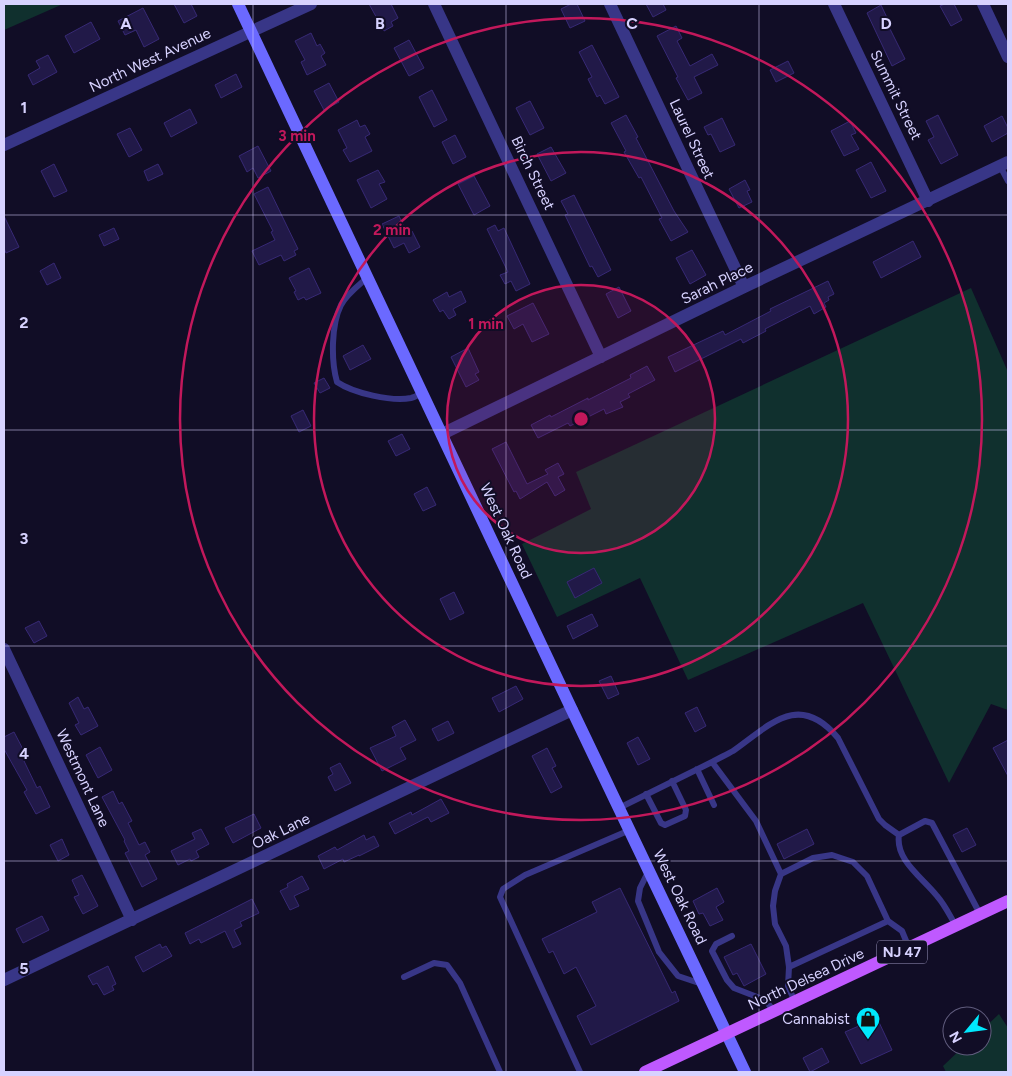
<svg xmlns="http://www.w3.org/2000/svg" width="1012" height="1076" font-family="Figtree,sans-serif">
<style>
.green{fill:#10302e}
.building{fill:#211948;stroke:#372975}
.lines{fill:none;stroke-linecap:round;stroke-linejoin:round}
.lane{stroke:#383687;stroke-width:6}
.street{stroke:#383687;stroke-width:12}
.secondary{stroke:#6b69ff;stroke-width:12}
.primary{stroke:#bf59ff;stroke-width:12}
.grid{fill:none;stroke:#d7d2ff;stroke-width:1;stroke-opacity:0.55}
.ring{fill:none;stroke:#c2185b;stroke-width:2.5}
.labels{text-anchor:middle;stroke-width:4;stroke-linejoin:round;paint-order:stroke}
.shield{fill:#110d26;stroke:#9c97be;stroke-width:1}
.shield-label{font-size:14px;font-weight:bold;fill:#d7d2ff}
.street-label{font-size:15px;fill:#d7d2ff;stroke:#110d26}
.poi-label{font-size:15px;fill:#d7d2ff;stroke:#110d26;text-anchor:end}
.grid-label{font-size:16px;text-anchor:middle;font-weight:bold;fill:#d7d2ff;stroke:#110d26;stroke-width:4;stroke-linejoin:round;paint-order:stroke}
.centre{fill:#c2185b;stroke:#110d26;stroke-width:2.5}
.ring-label{font-size:15px;text-anchor:middle;font-weight:bold;fill:#c2185b;stroke:#110d26;stroke-width:4;stroke-linejoin:round;paint-order:stroke}
</style>
<rect width="100%" height="100%" fill="#110d26"/>
<path class="green" d="M4,4H63L4,30Z
M971,288L1008,372V710L991,704L949,783L863,603L688,680L640,578L557,617L522,544L591,509L576,472Z
M999,1014L1008,1028V1072H946L943,1066L964,1046H982V1030Z"/>
<path class="building" d="M174,4H191L197,16L184,23Z
M369,4H391L398,18L391,22L393,26L384,31Z
M571,4H577L585,21L570,28L561,9Z
M646,4H663L666,10L653,17Z
M945,4H954L962,20L951,26L940,6Z
M881,5L890,24L888,25L905,59L892,66L867,13Z
M143,8L159,39L144,47L136,30L125,35L118,21Z
M91,22L100,39L74,53L65,36Z
M676,26L682,38L677,41L690,66L712,54L718,65L694,77L702,93L688,100L676,78L678,77L657,36Z
M311,33L317,46L320,44L325,53L321,56L326,65L307,75L301,62L305,60L295,41Z
M409,40L424,68L409,76L394,48Z
M592,45L619,97L605,104L600,95L597,97L588,79L592,77L579,52Z
M48,55L57,72L33,85L28,75L40,68L36,61Z
M788,61L794,73L776,82L770,70Z
M236,74L242,87L221,98L215,85Z
M329,83L339,102L324,110L314,91Z
M432,90L447,120L434,127L419,97Z
M530,101L544,128L530,135L516,108Z
M190,109L197,123L171,137L164,123Z
M626,115L638,137L636,138L674,211L688,232L671,241L659,219L662,218L641,177L639,178L624,152L626,151L611,123Z
M938,115L958,155L941,164L928,140L934,137L926,121Z
M1002,116L1008,128V133L992,142L984,126Z
M722,118L735,145L720,152L711,134L708,135L704,127Z
M357,120L360,127L365,125L370,134L365,137L372,151L350,162L343,150L347,148L338,130Z
M850,121L856,133L851,135L859,149L844,156L831,131Z
M130,128L142,150L129,157L117,134Z
M455,135L466,157L453,164L442,142Z
M258,146L271,171L258,178L253,168L247,172L239,156Z
M551,147L566,173L551,181L537,154Z
M871,162L886,191L871,198L856,170Z
M54,164L67,191L54,197L41,171Z
M158,164L163,174L148,181L144,171Z
M378,170L385,182L379,184L387,199L371,208L357,180Z
M474,176L490,206L474,215L458,184Z
M745,180L750,190L747,191L752,202L739,208L729,189Z
M268,187L298,249L294,251L296,255L284,261L281,255L259,265L252,251L275,240L271,232L273,231L254,194Z
M574,195L611,270L598,277L592,266L590,267L565,215L568,214L561,201Z
M4,216L19,247L6,253L4,248Z
M399,216L407,233L412,231L420,247L409,253L404,243L394,248L382,224Z
M495,225L498,231L504,228L530,284L516,291L511,281L505,284L500,275L508,272L487,229Z
M114,228L119,239L104,246L99,235Z
M913,241L921,257L881,278L873,262Z
M692,250L706,275L690,284L676,258Z
M54,263L61,278L47,285L40,271Z
M309,268L321,293L306,300L304,297L298,300L294,292L296,291L289,278Z
M828,281L834,294L828,297L829,300L824,303L826,307L814,314L810,306L765,329L766,331L743,343L741,339L675,372L668,357L723,331L725,335L771,311L770,309Z
M619,287L631,311L618,318L606,294Z
M461,291L466,302L453,309L456,315L449,319L443,310L440,312L433,300L447,292L449,297Z
M533,303L549,334L532,342L523,324L514,329L507,316Z
M363,345L371,359L350,370L343,356Z
M468,348L479,372L475,374L479,380L466,387L451,357Z
M647,366L655,380L628,394L630,397L620,402L623,407L606,414L604,409L570,426L568,423L538,438L531,425L550,415L551,417L588,398V400L631,378L630,375Z
M324,378L330,388L320,393L314,383Z
M303,410L311,426L299,432L291,416Z
M402,434L410,449L396,456L388,441Z
M506,442L527,484L548,474L545,470L558,463L564,474L558,477L565,490L555,496L547,482L520,499L516,491L514,492L492,449Z
M427,487L436,505L423,511L414,494Z
M594,568L602,583L575,598L567,582Z
M454,592L464,613L450,620L440,599Z
M592,614L598,626L573,639L567,626Z
M39,621L47,636L34,643L25,628Z
M611,676L619,694L608,699L599,681Z
M516,686L523,699L499,712L492,698Z
M78,697L84,709L88,707L98,726L81,735L75,725L79,723L69,703Z
M697,707L706,726L695,732L685,713Z
M405,720L416,740L400,748L406,759L382,771L370,748L396,736L392,727Z
M448,721L454,733L438,741L432,729Z
M14,732L28,759L24,761L37,788L40,786L50,807L36,814L24,792L27,790L4,749V737Z
M638,737L650,759L638,765L627,743Z
M1008,740V776L993,748Z
M100,747L112,770L98,778L86,755Z
M547,748L556,766L552,768L562,787L551,793L532,756Z
M340,763L351,783L335,791L328,777L333,774L330,768Z
M113,791L119,804L122,802L132,821L128,823L139,845L145,842L150,852L145,855L157,879L142,887L125,853L129,851L124,841L125,840L102,797Z
M441,799L449,813L431,822L428,817L395,834L389,823L411,812L412,815Z
M254,814L261,828L233,843L225,828Z
M967,828L976,845L962,852L953,835Z
M201,829L209,844L196,851L199,857L191,861L190,859L178,865L171,851L195,839L192,833Z
M807,829L814,844L784,859L777,844Z
M364,835L366,840L374,836L379,846L359,856V855L344,862L343,859L324,869L318,856L335,847L337,850Z
M62,839L69,855L58,861L50,845Z
M82,875L98,906L83,914L74,897L79,895L72,880Z
M302,876L309,889L294,896L299,906L290,910L280,891L288,887L287,884Z
M620,888L672,993L675,991L679,1001L591,1045L577,1016L596,1006L576,967L564,974L553,951L549,953L542,939L597,912L592,902Z
M717,888L724,902L716,907L723,920L710,926L703,913L699,914L693,901Z
M252,899L259,913L240,922L242,926L234,930L241,944L233,948L225,931L201,943L199,939L190,944L185,933Z
M42,916L49,930L23,943L16,929Z
M160,944L162,948L166,946L172,956L143,972L135,957Z
M751,944L766,974L744,986L737,973L733,975L724,957Z
M108,966L116,984L112,986L114,990L104,995L97,983L93,985L88,976Z
M877,1018L892,1050L861,1064L845,1032Z
M822,1048L829,1062L810,1072L803,1058Z"/>
<g class="lines">
<path class="lane" d="M1000,166L1008,181
M367,278C358,286 347,294 341,305C331,325 331,361 337,382C353,393 392,402 411,398C415,397 418,395 422,393
M712,762C719,758 726,755 733,751C770,725 799,691 838,738L879,819L885,825L899,835
M697,769L714,805
M646,794L661,823L665,825L685,816L686,810L672,781
M619,808L712,762L756,821L781,874
M648,872L640,888L638,901L659,952L678,976L702,984
M956,926C950,916 945,905 937,896C923,878 895,860 899,835L925,821L932,823L980,914
M732,936L716,944L712,951L727,980L734,988L765,1000L774,1011
M789,967L888,921
M404,977L434,963L447,965L460,983L500,1072
M795,1002L788,986L789,967L786,946L775,924L773,906L775,891L781,874L813,858L832,855L853,862L867,876L888,921L902,931L909,948
M580,1072L500,897L503,889L525,875L630,830"/>
<path class="street" d="M434,4L601,357
M610,4L744,287
M834,4L928,201
M983,4L1008,57
M4,145L311,4
M442,434L744,287L1008,162
M4,649L132,920
M4,980L572,710"/>
<path class="secondary" d="M238,4L572,710L745,1072"/>
<path class="primary" d="M645,1072L1008,901"/>
</g>
<path class="grid" d="M253,4V1072M506,4V1072M759,4V1072M4,215H1008M4,430H1008M4,646H1008M4,861H1008"/>
<circle cx="581" cy="419" r="134" fill="#c2185b" fill-opacity=".12"/>
<g class="ring">
<circle cx="581" cy="419" r="134"/>
<circle cx="581" cy="419" r="267"/>
<circle cx="581" cy="419" r="401"/>
</g>
<defs>
<symbol id="shop-pin" viewBox="-11 -11 22 30"><path d="M0 17L-7.5 6A9.5 9.5 0 1 1 7.5 6Z" fill="#00e8fd" stroke="#110d26"/><path d="M-5-2.5h2.3a2.7 3.5 0 0 1 5.4 0H5L5.5 6h-11ZM-1.5-2.5h3a1.5 2.3 0 0 0-3 0Z" fill="#111"/></symbol>
</defs>
<g fill-rule="evenodd">
<use href="#shop-pin" x="854" y="1005" width="28" height="38"/>
</g>
<g class="labels">
<rect class="shield" x="877" y="940.5" width="50" height="23" rx="4"/>
<g class="shield-label">
<text x="902" y="957">NJ 47</text>
</g>
<g class="street-label">
<text transform="translate(150 60) rotate(-25)" y="5">North West Avenue</text>
<text transform="translate(896 95) rotate(64)" y="5">Summit Street</text>
<text transform="translate(692 139) rotate(65)" y="5">Laurel Street</text>
<text transform="translate(533 173) rotate(64)" y="5">Birch Street</text>
<text transform="translate(717 283) rotate(-26)" y="5">Sarah Place</text>
<text transform="translate(506 531) rotate(65)" y="5">West Oak Road</text>
<text transform="translate(83 778) rotate(65)" y="5">Westmont Lane</text>
<text transform="translate(281 831) rotate(-26)" y="5">Oak Lane</text>
<text transform="translate(680 897) rotate(64)" y="5">West Oak Road</text>
<text transform="translate(806 979) rotate(-25)" y="5">North Delsea Drive</text>
</g>
<g class="poi-label">
<text x="850" y="1024">Cannabist</text>
</g>
</g>
<g class="grid-label">
<text x="126" y="29">A</text>
<text x="380" y="29">B</text>
<text x="632" y="29">C</text>
<text x="886" y="29">D</text>
<text x="24" y="113">1</text>
<text x="24" y="328">2</text>
<text x="24" y="544">3</text>
<text x="24" y="759">4</text>
<text x="24" y="974">5</text>
</g>
<circle cx="581" cy="419" r="8" class="centre"/>
<g class="ring-label">
<text x="297" y="141">3 min</text>
<text x="392" y="235">2 min</text>
<text x="486" y="329">1 min</text>
</g>
<rect width="1012" height="1076" fill="none" stroke="#d7d2ff" stroke-width="10"/>
<g transform="translate(967 1031) rotate(241)"><circle r="24" fill="#110d26" stroke="#605c7d"/>
<path d="M0-4L9 19L0 12L-9 19Z" fill="#00e8fd"/>
<text y="-8" font-size="14" font-weight="bold" text-anchor="middle" fill="#d7d2ff">N</text>
</g>
</svg>
